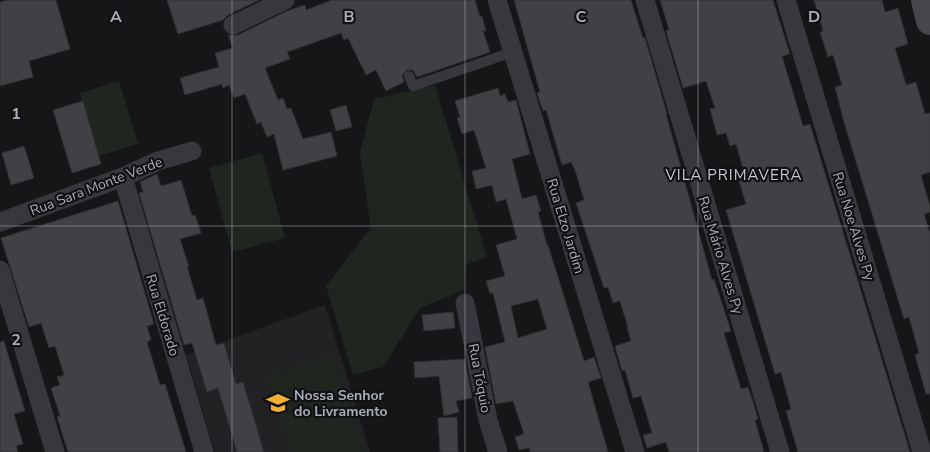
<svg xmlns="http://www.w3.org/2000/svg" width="930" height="452" font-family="'Nunito Sans',sans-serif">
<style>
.built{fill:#222225}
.green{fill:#1e261f}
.building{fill:#404145;stroke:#303034;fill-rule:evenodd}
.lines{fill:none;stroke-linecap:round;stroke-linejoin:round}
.lane{stroke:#37383d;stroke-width:10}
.street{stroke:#37383d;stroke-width:19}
.secondary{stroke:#45474d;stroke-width:28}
.grid{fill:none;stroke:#a8adb8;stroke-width:1;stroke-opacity:0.55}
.labels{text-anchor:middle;stroke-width:4.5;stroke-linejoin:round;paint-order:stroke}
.street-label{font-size:14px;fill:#a8adb8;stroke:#111113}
.poi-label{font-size:14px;font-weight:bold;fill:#a8adb8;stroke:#111113;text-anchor:start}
.neighbourhood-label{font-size:15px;letter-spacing:1px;fill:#c9ccd4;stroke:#111113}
.grid-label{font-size:16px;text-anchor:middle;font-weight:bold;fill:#a8adb8;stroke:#111113;stroke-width:4.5;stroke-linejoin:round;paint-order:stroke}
</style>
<rect width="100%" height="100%" fill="#161618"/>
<path class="built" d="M325,305L370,452H215L186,355Z"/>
<path class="green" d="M119,81L138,144L99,156L80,93Z
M435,85L487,257L465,265L464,290L420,308L383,367L353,375L326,286L371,228L360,153L374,99Z
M262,153L285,238L232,252L209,168Z
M333,354L363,452H290L267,374Z"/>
<path class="building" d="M8,0H56L70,49L29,61L33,77L0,86V2Z
M167,0H259L228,15L223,20L178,34Z
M332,0H475L480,17L482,16L486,31H483L490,52L417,77L413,70H407L402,75L404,82L386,91L376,70L366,75L348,38L344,40L341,33L287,52L290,59L265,68L278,100L283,98L287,109L291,108L303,139L331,132L337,156L283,170L274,134L267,137L261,122L257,124L245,94L234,98L229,85L223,88L222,84L185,95L180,78L219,67L215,53L233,48L228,35H238L287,11L305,5L306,10Z
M514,0H631L643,38H645L667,114H666L712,280L714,279L731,331L724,333L741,389L748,387L753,402L758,419L755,420L764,452H669L666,442L647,448L643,435L652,433L641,396L633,398L625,370L622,371L616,350L615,346L631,341L627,327H628L620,301L613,303L608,287L604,288L576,203L584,200L575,170L571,162L562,165L546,110L543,111L537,93L540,92Z
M660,0H773L790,54L782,56L803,126L810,124L910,452H798L786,411L791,409L781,372L775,374L726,210L746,204L739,181L746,179L736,144L730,146L726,133L717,135L710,109L715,108L706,81L683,88L666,31L669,30Z
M814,0H882L885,12L898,8L908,44L895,48L906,85L916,82L925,114L930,113V172L921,175L930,206V212L924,214L930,233V394H926L915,355L919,353L909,317L904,319L844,122L835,87L842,85L833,55L828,57L820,32L823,31Z
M498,88L500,96L505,94L508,102L516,100L530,154L512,159L522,199L536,195L541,211L538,212L547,245H548L584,361L594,357L601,378L588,382L608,452H530L529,448L519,450L515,437L524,434L513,401L496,404L485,347L505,342L493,293L490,294L486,281L505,276L496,245L517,239L506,199L496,202L492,185L476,189L472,171L486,168L474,130L462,134L457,118L460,117L455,101ZM538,299L547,329L518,338L511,306Z
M83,101L101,164L72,173L53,110Z
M346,105L352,127L336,131L330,110Z
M24,146L34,178L11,185L2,153Z
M157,174L161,186L181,180L192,216L195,215L201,233L180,239L189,267H187L197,300L203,298L216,345L224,343L236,384L243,382L264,452H237L218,388L207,392L192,343L184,345L139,193L143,192L140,182Z
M118,201L154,324L147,326L151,340L147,342L160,385L165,384L186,452H68L57,417L60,416L51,388L60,385L57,377L64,375L55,346L49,348L41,323L29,327L1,238Z
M453,312L455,328L424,331L422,315Z
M4,341L25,411L14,414L23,444L16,446L18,452H0V342Z
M465,359L472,398L456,401L459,412L444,416L439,376L415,378L414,362Z
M457,417L458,452H440L438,418Z"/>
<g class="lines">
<path class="lane" d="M409,76L413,86L513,52"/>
<path class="street" d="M497,0L635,452
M645,0L780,452
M786,0L922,452
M233,25L285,0
M123,177L204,452
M0,222L123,177L158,161L192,151
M0,270L55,452
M465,303L488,420L498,452"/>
<path class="secondary" d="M925,0L930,21"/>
</g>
<path class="grid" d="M232,0V452M465,0V452M698,0V452M0,226H930"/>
<defs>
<symbol id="school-bare" viewBox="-9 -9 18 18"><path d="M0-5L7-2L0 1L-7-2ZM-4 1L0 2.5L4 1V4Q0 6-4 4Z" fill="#f2b134" stroke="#111113" stroke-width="2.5" paint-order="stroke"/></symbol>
</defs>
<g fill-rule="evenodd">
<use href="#school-bare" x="262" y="387" width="32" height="32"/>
</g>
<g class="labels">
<g class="street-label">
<text transform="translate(96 186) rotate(-21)" y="5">Rua Sara Monte Verde</text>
<text transform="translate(566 226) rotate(73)" y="5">Rua Elzo Jardim</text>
<text transform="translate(854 226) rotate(73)" y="5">Rua Noe Alves Py</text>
<text transform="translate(721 255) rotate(73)" y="5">Rua Mário Alves Py</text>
<text transform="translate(163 315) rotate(73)" y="5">Rua Eldorado</text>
<text transform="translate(480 378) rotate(79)" y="5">Rua Tóquio</text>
</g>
<g class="poi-label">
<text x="294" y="400">Nossa Senhor<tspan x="294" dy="16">do Livramento</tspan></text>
</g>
<g class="neighbourhood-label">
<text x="734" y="180">VILA PRIMAVERA</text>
</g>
</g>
<g class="grid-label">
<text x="116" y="22">A</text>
<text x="349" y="22">B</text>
<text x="581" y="22">C</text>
<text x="814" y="22">D</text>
<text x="16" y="119">1</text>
<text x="16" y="345">2</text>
</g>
</svg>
